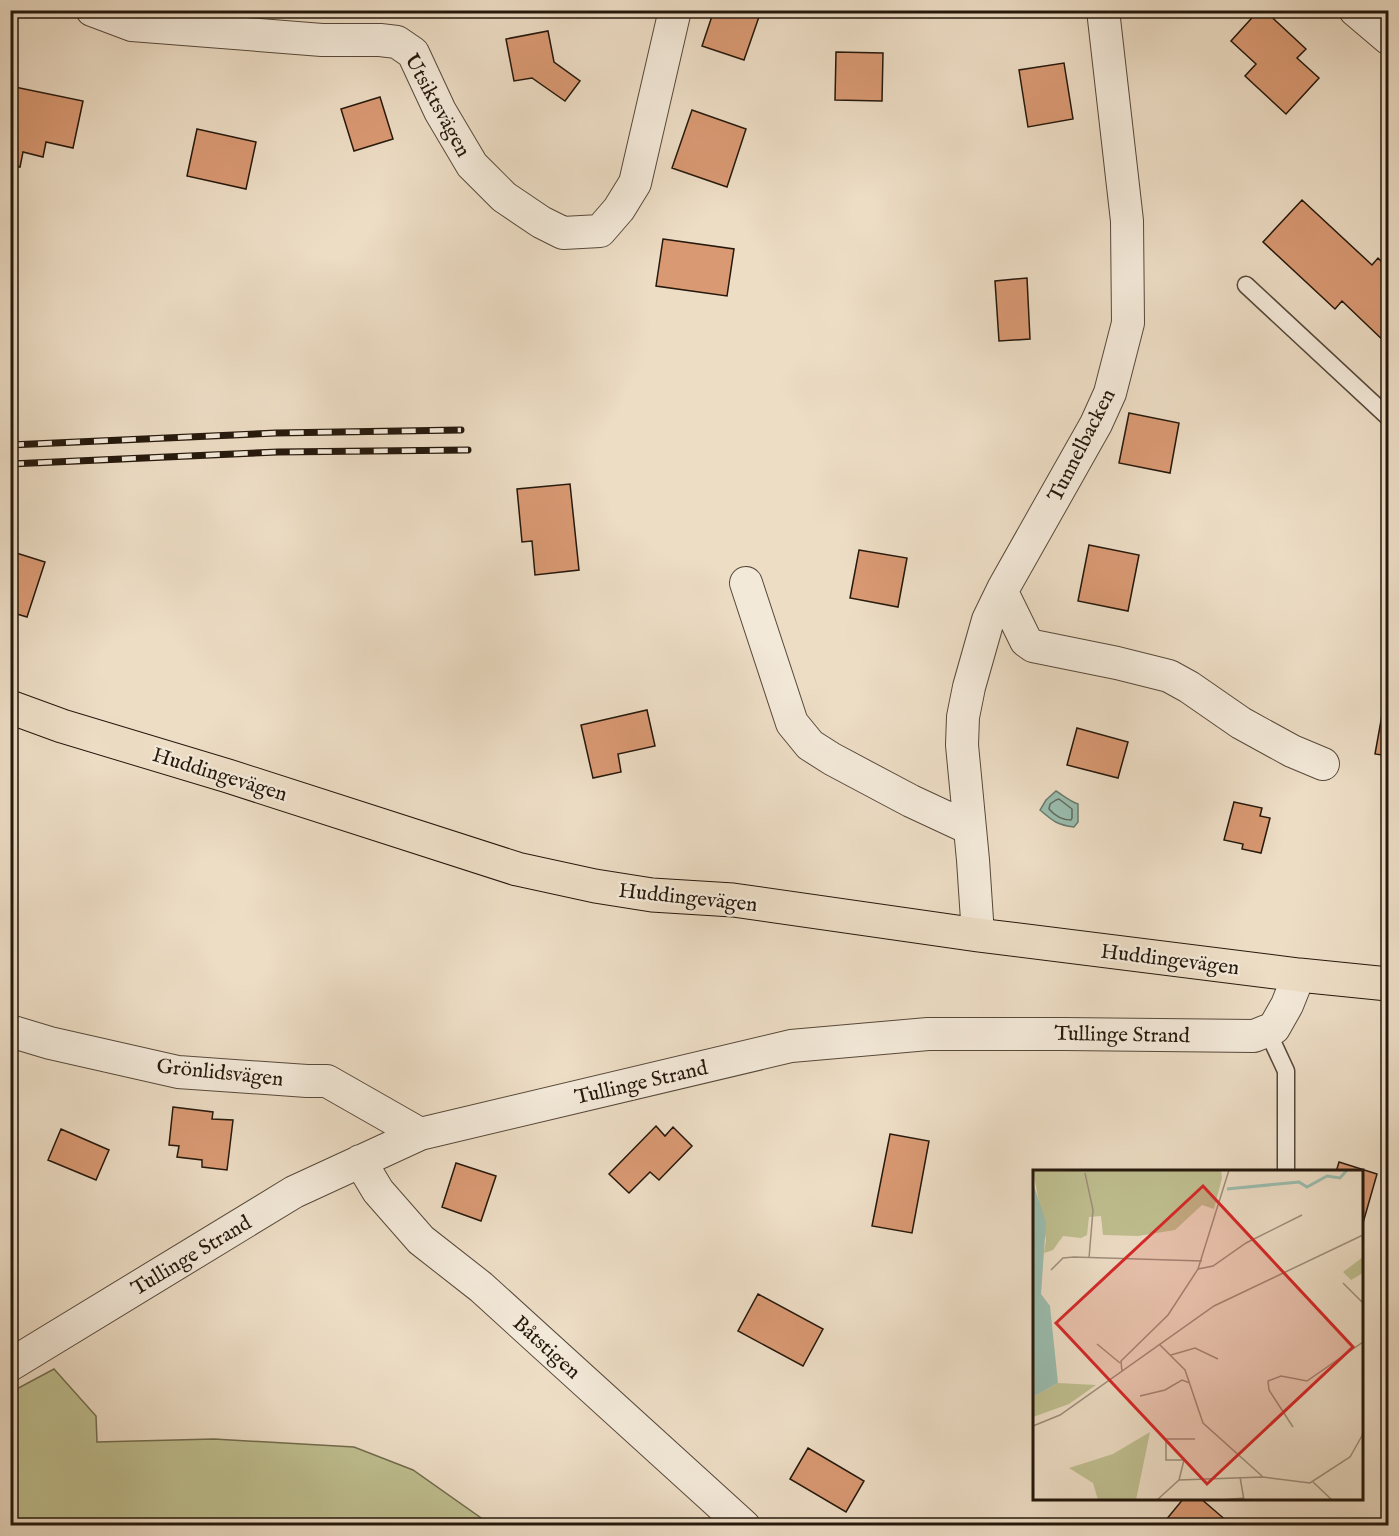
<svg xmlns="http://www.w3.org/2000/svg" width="1399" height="1536" font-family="'IM FELL English',serif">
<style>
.green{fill:#bfbf90;stroke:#726c4e;stroke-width:1.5}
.water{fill:#9abdaf;stroke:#6b7b6e;stroke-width:1.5}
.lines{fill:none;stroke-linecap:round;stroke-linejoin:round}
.shore{stroke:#606a5e;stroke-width:1.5}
.building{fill:#d99973;stroke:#25180c;stroke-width:1.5}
.service-casing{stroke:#57493a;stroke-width:19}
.minor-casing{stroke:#57493a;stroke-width:34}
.primary-casing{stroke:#25180c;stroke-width:35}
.service{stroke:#f3e9d9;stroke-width:16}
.minor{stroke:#f3e9d9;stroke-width:32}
.primary{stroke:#edddc5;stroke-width:33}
.rail-casing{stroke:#25180c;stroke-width:7}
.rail{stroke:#f3e9d9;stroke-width:4.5;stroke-dasharray:14;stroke-linecap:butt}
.labels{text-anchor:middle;stroke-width:4.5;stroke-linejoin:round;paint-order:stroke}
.street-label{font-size:21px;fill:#25180c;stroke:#f3e9d9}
.inset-river{fill:none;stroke:#9abdaf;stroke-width:3}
.inset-road{fill:none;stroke:#9d8e7b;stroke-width:1.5}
.view{fill:#d62828;fill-opacity:0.15;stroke:#d62828;stroke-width:3}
.inset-edge{fill:none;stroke:#25180c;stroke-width:3}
</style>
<rect width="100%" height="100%" fill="#edddc5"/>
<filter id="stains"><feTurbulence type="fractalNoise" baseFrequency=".00333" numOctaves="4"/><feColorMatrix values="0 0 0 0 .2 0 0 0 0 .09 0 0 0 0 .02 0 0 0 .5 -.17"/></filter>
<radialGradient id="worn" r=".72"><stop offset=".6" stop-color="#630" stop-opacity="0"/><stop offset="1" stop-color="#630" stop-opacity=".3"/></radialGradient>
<path class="green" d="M54,1369L96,1416L97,1442L214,1439L354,1447L413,1470L491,1525H11V1392Z"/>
<path class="water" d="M1056,791C1064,796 1070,801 1078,804V822L1074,827C1057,825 1053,821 1040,810L1046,800Z"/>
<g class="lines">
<path class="shore" d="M1059,799L1072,809V818L1071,820C1062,820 1055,816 1049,809L1050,804L1056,800Z"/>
</g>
<path class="building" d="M714,10L761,11L744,60L702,46Z
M1259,10H1264L1306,49L1297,58L1319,78L1286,114L1245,76L1256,64L1231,41Z
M548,31L554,62L580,81L565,101L532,78L514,81L506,39Z
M836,52L883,53L882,101L835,100Z
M1064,63L1073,119L1028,127L1019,70Z
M10,86L83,101L73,148L46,142L43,157L23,152L20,167L10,165Z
M380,97L393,139L354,151L341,109Z
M692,110L746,129L727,187L672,168Z
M197,129L256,142L246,189L187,176Z
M1302,200L1372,265L1378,258L1388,268V345L1342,301L1335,309L1263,242Z
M663,239L734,249L727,296L656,286Z
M1027,278L1030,339L999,341L995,281Z
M1129,413L1179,423L1170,473L1119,463Z
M570,484L579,570L535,575L532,541L522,542L517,489Z
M1089,545L1139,555L1128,611L1078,601Z
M859,550L907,558L898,607L850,598Z
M10,551L45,562L27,617L10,612Z
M1384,704L1388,705V756L1375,754Z
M647,710L655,746L618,754L621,772L593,778L581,725Z
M1077,728L1128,742L1118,778L1067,765Z
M1234,802L1262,808L1260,816L1270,818L1261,853L1242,849L1243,844L1224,840Z
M173,1107L213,1112L212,1119L233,1120L227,1170L202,1167V1160L177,1157L179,1146L169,1145Z
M656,1126L665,1136L673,1127L692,1146L659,1180L650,1172L629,1193L609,1174Z
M61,1129L109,1150L96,1180L48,1160Z
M890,1134L929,1141L912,1233L872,1226Z
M1339,1162L1377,1174L1363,1223L1362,1222V1172H1336Z
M456,1163L496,1176L481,1221L442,1207Z
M758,1294L823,1329L803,1366L738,1331Z
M808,1448L864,1481L846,1512L790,1479Z
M1184,1498H1200L1228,1522L1225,1526H1161Z"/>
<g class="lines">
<defs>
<path id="service" d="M1246,285L1388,417
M1267,1030L1286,1071V1172"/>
<path id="minor" d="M92,10L132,25L322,40H380L397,42L413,53L440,111L472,165L504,197L541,222L563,233L600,231L619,209L635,183L675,10
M1355,10L1388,38
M746,583L792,723L810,745L832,759L911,801L969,828
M1002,592L1026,641L1033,646L1117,663L1169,676L1189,687L1241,723L1292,751L1323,764
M978,935L973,860L962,745L963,717L969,687L988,620L1004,587L1096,424L1110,393L1128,323L1127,221L1103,10
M10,1031L50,1043L178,1072L307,1081H327L420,1134
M360,1161L378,1191L421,1240L481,1287L744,1526
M10,1365L294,1192L420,1134L791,1046L928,1034H1064L1254,1036L1274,1028L1287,1005L1299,975"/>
<path id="primary" d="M10,707L62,726L228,776L517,869L595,886L652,895L733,900L978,935L1299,975L1388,984"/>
</defs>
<use href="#service" class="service-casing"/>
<use href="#minor" class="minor-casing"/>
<use href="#primary" class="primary-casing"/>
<use href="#service" class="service"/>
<use href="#minor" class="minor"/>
<use href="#primary" class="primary"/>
<defs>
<path id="rail" d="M10,445L276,433L461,430
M10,464L278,452L468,450"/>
</defs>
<use href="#rail" class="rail-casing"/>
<use href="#rail" class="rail"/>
</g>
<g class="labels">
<g class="street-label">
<text transform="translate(438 105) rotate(61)" y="7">Utsiktsvägen</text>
<text transform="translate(1081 445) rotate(-63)" y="7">Tunnelbacken</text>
<text transform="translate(220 774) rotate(17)" y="7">Huddingevägen</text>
<text transform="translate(688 897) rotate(6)" y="7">Huddingevägen</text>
<text transform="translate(1170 959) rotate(7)" y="7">Huddingevägen</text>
<text transform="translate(1122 1034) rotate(1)" y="7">Tullinge Strand</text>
<text transform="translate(220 1072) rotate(6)" y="7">Grönlidsvägen</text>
<text transform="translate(641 1082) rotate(-13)" y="7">Tullinge Strand</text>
<text transform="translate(191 1255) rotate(-31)" y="7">Tullinge Strand</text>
<text transform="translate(547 1347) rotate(42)" y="7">Båtstigen</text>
</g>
</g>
<g transform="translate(1033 1170)">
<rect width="330" height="330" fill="#edddc5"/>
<path d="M0,0H188L189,8L181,39L169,35L142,60L105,66L70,65L68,46L56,47L54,65L48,68L30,66L20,80L11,83L13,70ZM330,87V103L318,110L310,102ZM25,213L63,215L36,234L0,247V227ZM117,262L103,330H65L60,313L36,298L80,284Z" fill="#bfbf90"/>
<path d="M0,13L13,52L8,124L17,136L25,213L0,227Z" fill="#9abdaf"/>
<path class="inset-river" d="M194,19L266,12L274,17L294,6L307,8L314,0"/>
<path class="inset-road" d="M52,3L60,40L56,88M165,99L180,96L213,73L269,45M18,100L30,88L41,87L169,91M310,113L330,133M64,174L87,193M126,174L152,200L170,253L229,306M138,185L162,178L185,189M89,202L88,191L135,145L165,99L196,0M107,226L132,220L149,210L157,213M0,256L27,245L181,136L330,65M260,257L236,220L235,211L248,206L274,211L330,172M207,307L211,330M146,310L151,290H133V269H162M280,312L299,330M124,330L146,310L230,307L277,313L317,287L330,264M188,330L211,328"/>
<path class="view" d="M170,16L320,177L174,314L23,153Z"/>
<rect width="330" height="330" class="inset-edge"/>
</g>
<rect width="1399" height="1536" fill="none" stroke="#edddc5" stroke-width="36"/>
<rect x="12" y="12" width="1375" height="1512" fill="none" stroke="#25180c" stroke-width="3"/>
<rect x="18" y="18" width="1363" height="1500" fill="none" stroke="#25180c" stroke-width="1.5"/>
<rect width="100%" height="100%" filter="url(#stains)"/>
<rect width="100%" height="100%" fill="url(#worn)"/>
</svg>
